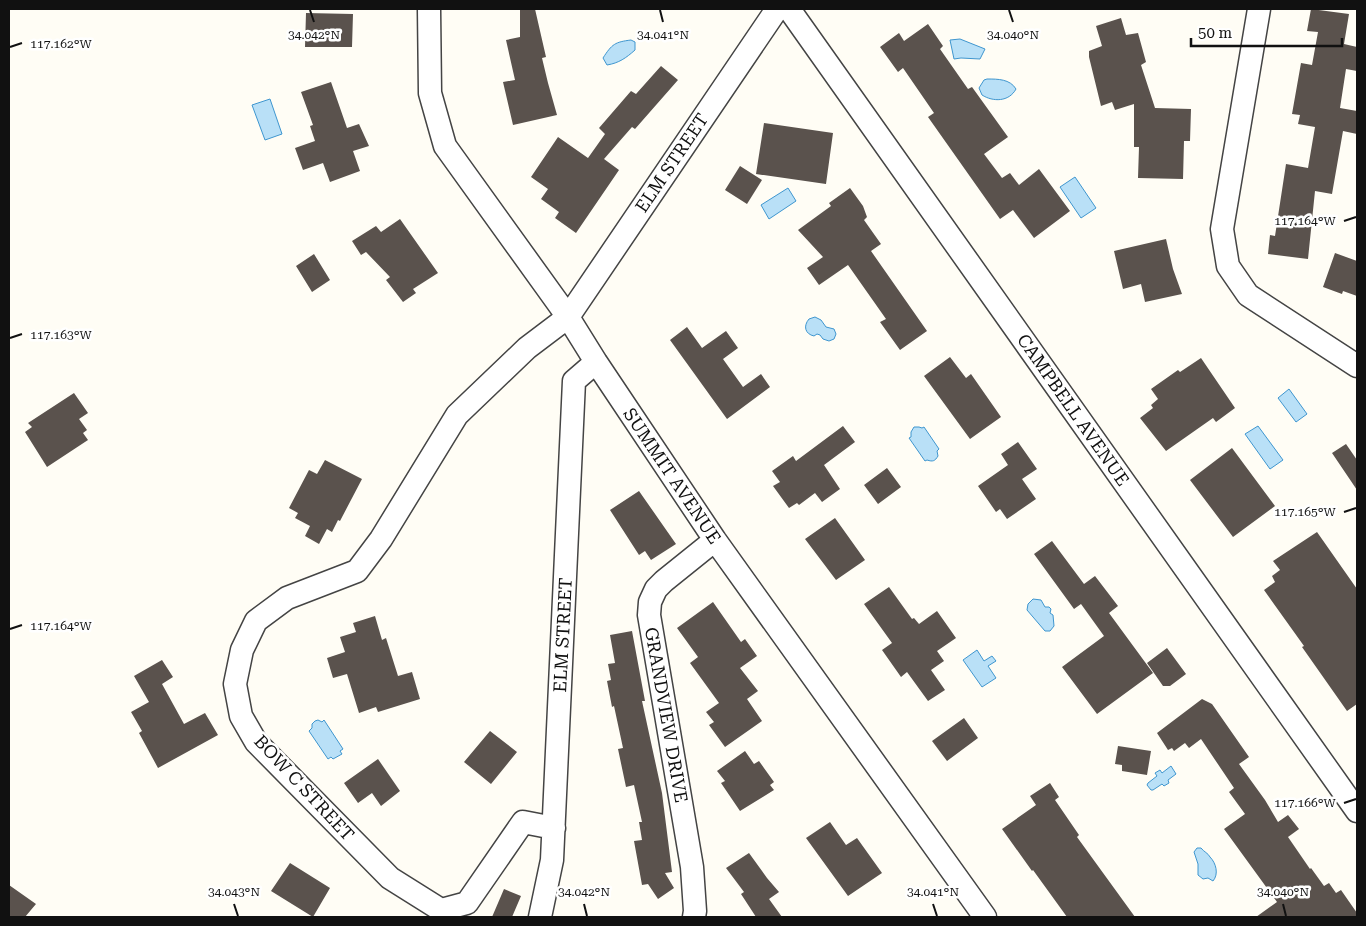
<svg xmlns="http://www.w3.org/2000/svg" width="1366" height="926" font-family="'Roboto Serif',serif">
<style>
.water{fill:#b9e0f7;stroke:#3f96cf}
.building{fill:#5a524d}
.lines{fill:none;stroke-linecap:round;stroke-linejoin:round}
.minor-casing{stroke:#444;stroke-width:25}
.minor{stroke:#fff;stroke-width:22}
.ticks{fill:none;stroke:#111;stroke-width:2}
.labels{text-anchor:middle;stroke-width:5;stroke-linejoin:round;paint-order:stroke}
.street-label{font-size:18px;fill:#111;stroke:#fff}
.ticks-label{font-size:12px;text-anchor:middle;fill:#111;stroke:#fff;stroke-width:5;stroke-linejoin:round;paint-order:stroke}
</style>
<rect width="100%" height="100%" fill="#fffdf5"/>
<path class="water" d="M960,39L985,49L980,59L961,58L954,59L950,40Z
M631,40L635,42V50C626,58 619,63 607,65L603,58C612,44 615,42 631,40Z
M987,79C998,79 1010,79 1016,89C1009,102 993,102 982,95L979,88L984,80Z
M270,99L282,134L265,140L252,105Z
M1075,177L1096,208L1081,218L1060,187Z
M788,188L796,201L769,219L761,205Z
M815,317L821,320L826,327L834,329L836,334L834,339L829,341L823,339L820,335L817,334L814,336C805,334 803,326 809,319Z
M1289,389L1307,414L1296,422L1278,398Z
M1258,426L1283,460L1270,469L1245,434Z
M914,427H919L922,428L924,427L939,449L937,451L938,456C935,461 933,462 927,460L925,461L909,438L911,437V432Z
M1033,599L1041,600L1045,607H1049L1051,609L1050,613L1053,615L1054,626L1050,631H1045L1027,610L1028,604Z
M977,650L984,661L992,656L996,661L988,666L996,678L982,687L963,660Z
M318,720L322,722L324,720L343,749L340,751L342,754L333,759L331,757L328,759L309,731L312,728V724L315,721Z
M1171,766L1176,774L1168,780L1169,783L1164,786L1162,784L1153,790H1151L1147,785L1148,783L1157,776L1155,773L1160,770L1162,773Z
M1197,848H1201C1204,852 1208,853 1210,857C1216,863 1219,874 1213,881L1208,878L1203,879L1198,875V864L1194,852Z"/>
<path class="building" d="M520,9H535L546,57L542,58L548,83L557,115L513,125L503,82L515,80L506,40L520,37Z
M1311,9L1349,14L1344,44L1357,47V71L1346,69L1340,108L1357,111V134L1343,131L1332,194L1315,191L1308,259L1268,254L1270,235L1275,236L1286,164L1308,168L1315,127L1298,124L1300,115L1292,114L1301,63L1312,65L1318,32L1307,31Z
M306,13L353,14L352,47H305Z
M1121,18L1126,35L1138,33L1146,62L1141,65L1155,108L1191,109L1190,141H1184L1183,179L1138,178L1139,147H1134V104L1115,110L1112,102L1101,106L1089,57V51L1102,46L1096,26Z
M928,24L943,46L940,49L968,89L972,87L1008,137L984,154L1002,178L1010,173L1019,185L1039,169L1070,211L1034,238L1013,210L1000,219L928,117L934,113L903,68L898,72L880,47L899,33L904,41Z
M661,66L678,80L635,129L632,127L604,159L619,170L576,233L555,218L559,212L541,199L548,189L531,177L558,137L588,158L605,134L599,128L631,91L636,94Z
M331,82L347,128L359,124L369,146L353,151L360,171L330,182L323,163L303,170L295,148L315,141L310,126L313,125L301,92Z
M764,123L833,133L826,184L756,174Z
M740,166L762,180L747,204L725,190Z
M850,188L863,206L867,217L864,220L881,244L871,251L927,331L900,350L880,322L886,319L848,265L819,285L807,268L823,257L798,230L831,206L829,203Z
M400,219L438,273L413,289L416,293L403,302L386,280L390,277L366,252L361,255L352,241L376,226L381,232Z
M1166,239L1173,269L1182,294L1145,302L1141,284L1123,289L1114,251Z
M1335,253L1357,261V296L1343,291L1342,294L1323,287Z
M314,254L330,280L312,292L296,266Z
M687,327L702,348L726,331L738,348L723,359L743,387L761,374L770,387L727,419L670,340Z
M950,357L966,378L971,374L1001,417L970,439L924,376Z
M1201,358L1235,408L1216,422L1213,418L1166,451L1140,418L1153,408L1151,405L1158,399L1151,389L1178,370L1180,372Z
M74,393L88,413L79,419L87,430L83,433L88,440L47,467L25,432L32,427L28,423Z
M843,426L855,442L824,465L840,489L822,502L815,493L799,505L797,503L789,508L773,486L780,482L772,471L793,456L796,461Z
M1018,442L1037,469L1022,479L1036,499L1007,519L1000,509L996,512L978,486L1008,465L1001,454Z
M1346,444L1357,460V490L1332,453Z
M1232,448L1275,506L1233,537L1190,480Z
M325,460L362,479L340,521L338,520L332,532L327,529L319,544L305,536L310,526L295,518L298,513L289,508L309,470L317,474Z
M887,468L901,487L878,504L864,485Z
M639,491L676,544L651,560L645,551L639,555L610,510Z
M835,518L865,560L836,580L805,539Z
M1317,532L1357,589V704L1347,711L1302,647L1304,646L1264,590L1275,582L1272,576L1280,570L1273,561Z
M1052,541L1084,584L1095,576L1118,606L1109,613L1153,673L1097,714L1062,667L1104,636L1081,604L1074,609L1034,554Z
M889,587L912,619L914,618L919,624L937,611L956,638L937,651L944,661L931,670L945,690L928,701L907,672L901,677L882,650L892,643L864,604Z
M713,602L741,642L745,639L757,656L740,668L758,691L747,699L762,721L725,747L709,725L714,722L706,712L719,703L690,663L698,657L677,628Z
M375,616L382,640L386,638L398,676L412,672L420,699L378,712L376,707L359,713L347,674L333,678L327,658L345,652L340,637L356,632L353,623Z
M632,631L645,701H642L662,793L672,872L665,873L674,888L658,899L648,884L642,885L634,841L642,840L639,822H642L634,785L626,787L618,749L623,748L614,706L612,707L607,681L611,680L608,664L615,663L610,635Z
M1167,648L1186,674L1170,686H1163L1147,663Z
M162,660L173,677L162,684L184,724L205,713L218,735L158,768L139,733L142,731L131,712L149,702L134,676Z
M1202,699L1212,704L1249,757L1239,764L1265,800L1278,822L1288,815L1299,829L1288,837L1310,869L1311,868L1324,886L1329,883L1336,893L1341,890L1357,913V917H1256L1277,902L1224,829L1245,814L1229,792L1234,788L1201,739L1189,748L1185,743L1174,751L1172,748L1168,750L1157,733Z
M964,718L978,738L947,761L932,741Z
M490,731L517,752L491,784L464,762Z
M1118,746L1151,751L1147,775L1122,771V765L1115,764Z
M745,751L754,764L759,761L774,782L770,785L774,790L740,811L721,783L725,781L717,771Z
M378,759L400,791L381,806L372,793L358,803L344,783Z
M1050,783L1059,797L1055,800L1079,835L1077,837L1135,917H1067L1033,870L1032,871L1002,829L1036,805L1030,796Z
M830,822L846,845L857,838L882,873L848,896L806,838Z
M749,853L767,878L779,892L769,899L782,917H756L741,894L744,892L726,868Z
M290,863L330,888L313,917L271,891Z
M9,885L36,904L25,917H9Z
M504,889L521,896L512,917H492Z"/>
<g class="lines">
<defs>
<path id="minor" d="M429,9L430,93L445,146L568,317L596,362L715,540L985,917
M789,9L1357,811
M1259,9L1222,229L1228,266L1248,295L1357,366
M554,828L523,822L467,903L441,910L390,878L256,742L241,716L235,684L242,650L256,621L287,598L357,571L381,539L457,415L527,348L568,317L777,9
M540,917L552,860L574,381L596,362
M694,917L695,911L692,867L649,615L650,602L656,589L664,581L715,540"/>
</defs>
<use href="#minor" class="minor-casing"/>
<use href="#minor" class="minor"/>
</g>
<path class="ticks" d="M310,10L314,22M660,10L663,22M1009,10L1013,22M10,47L22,43M1344,221L1356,217M10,338L22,334M1344,512L1356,508M10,629L22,625M1344,803L1356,799M234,904L238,916M584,904L587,916M933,904L937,916M1283,904L1286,916"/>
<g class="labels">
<g class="street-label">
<text transform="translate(672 163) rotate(-56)" y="6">ELM STREET</text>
<text transform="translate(1073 410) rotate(55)" y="6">CAMPBELL AVENUE</text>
<text transform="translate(672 476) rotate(56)" y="6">SUMMIT AVENUE</text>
<text transform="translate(563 635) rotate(-87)" y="6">ELM STREET</text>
<text transform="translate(666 715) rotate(80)" y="6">GRANDVIEW DRIVE</text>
<text transform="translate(304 788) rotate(47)" y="6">BOW C STREET</text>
</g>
</g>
<g class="ticks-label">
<text x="314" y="39">34.042°N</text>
<text x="663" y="39">34.041°N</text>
<text x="1013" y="39">34.040°N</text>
<text x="61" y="48">117.162°W</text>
<text x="1305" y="225">117.164°W</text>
<text x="61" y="339">117.163°W</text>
<text x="1305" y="516">117.165°W</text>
<text x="61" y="630">117.164°W</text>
<text x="1305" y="807">117.166°W</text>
<text x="234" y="896">34.043°N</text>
<text x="584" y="896">34.042°N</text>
<text x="933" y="896">34.041°N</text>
<text x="1283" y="896">34.040°N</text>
</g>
<rect width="1366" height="926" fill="none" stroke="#111111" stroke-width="20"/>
<path d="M1191 38v8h151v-8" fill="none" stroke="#111111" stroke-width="2.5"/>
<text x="1198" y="38" font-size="15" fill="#111111" stroke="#ffffff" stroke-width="4" paint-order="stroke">50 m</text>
</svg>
